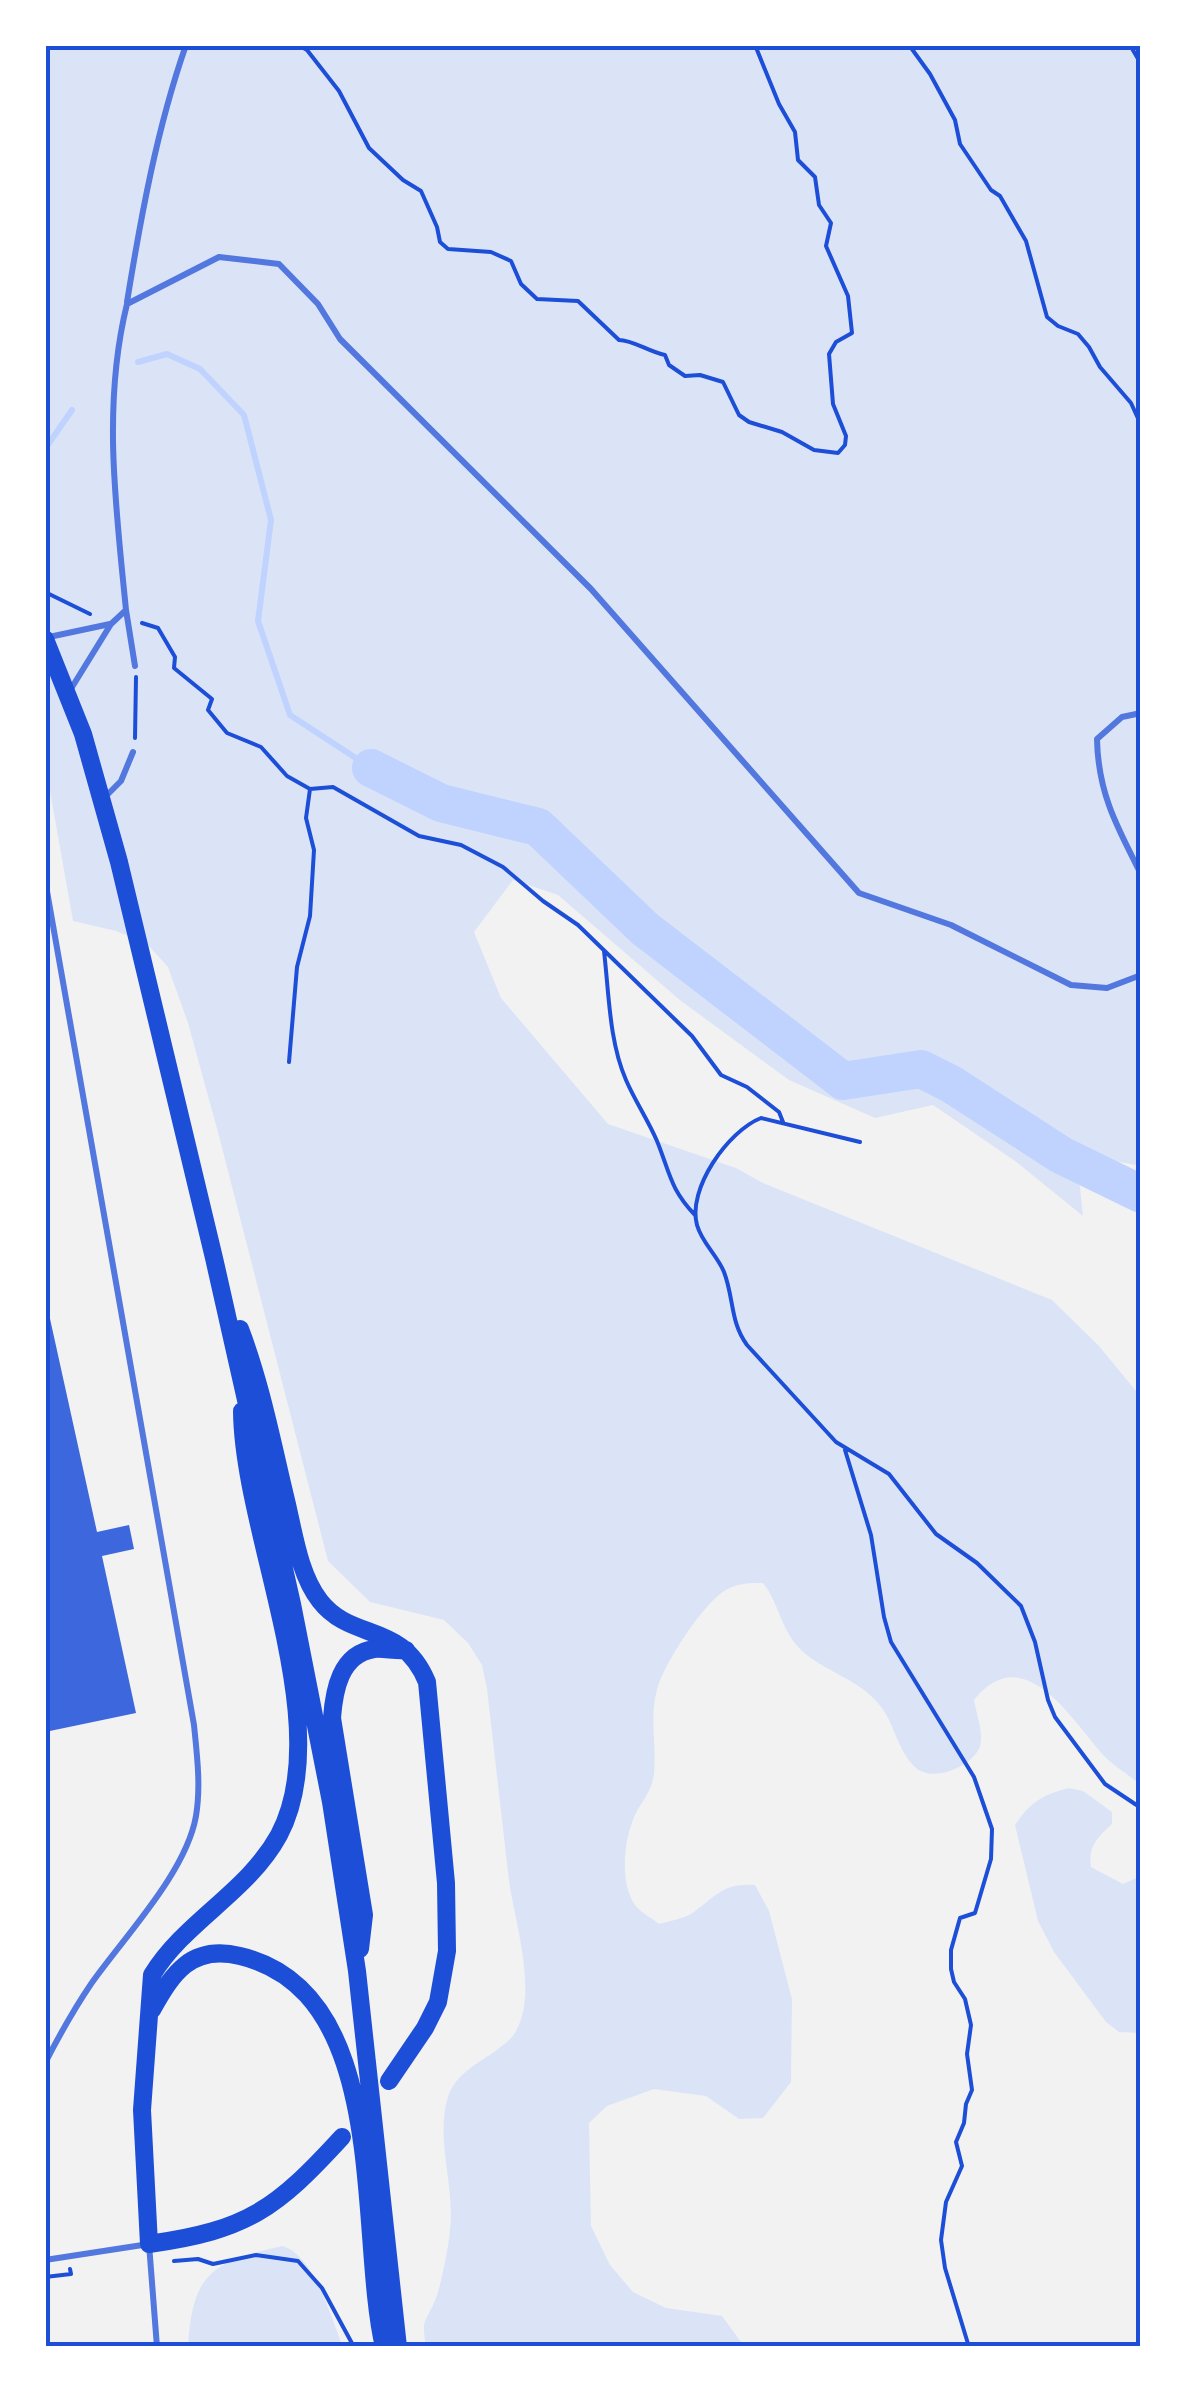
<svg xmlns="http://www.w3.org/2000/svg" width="1186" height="2392" font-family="Figtree,sans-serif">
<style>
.green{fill:#dbe4f7}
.water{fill:#bfd3fe}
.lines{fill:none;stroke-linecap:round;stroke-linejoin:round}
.stream{stroke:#bfd3fe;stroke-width:6}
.river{stroke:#bfd3fe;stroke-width:38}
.building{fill:#3d67dc}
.path{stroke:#1d4ed8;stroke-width:4}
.service{stroke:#5277de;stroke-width:6}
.primary{stroke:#1d4ed8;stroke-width:18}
.neatline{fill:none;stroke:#1d4ed8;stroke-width:4}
</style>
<rect width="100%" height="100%" fill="#f2f2f2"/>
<path class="green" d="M45,45H1141V1166L1072,1153L1062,1155L1079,1178L1083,1216L1015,1161L933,1105L875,1118L789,1080L681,1001L558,895L513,880L474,932L501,998L608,1124L736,1168L763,1183L1052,1300L1099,1346L1141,1397V1785C1129,1775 1115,1767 1104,1756C1071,1719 1024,1638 974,1700C976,1713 984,1733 980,1746C974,1766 933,1783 916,1768C896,1750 895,1721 877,1702C856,1678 823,1671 801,1650C781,1631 779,1603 763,1583C749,1583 738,1583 726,1590C704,1602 663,1665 657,1690C649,1718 657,1745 654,1774C652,1791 642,1801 635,1815C624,1839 619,1882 635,1905C640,1912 652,1918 659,1924C669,1921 682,1919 691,1914C716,1897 721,1883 755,1885L769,1911L792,1999L791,2082L763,2118L739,2119L706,2096L654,2089L607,2106L589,2123L591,2226L610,2265L633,2292L666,2308L722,2316L741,2342V2347H426C421,2315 426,2324 436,2298C441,2285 449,2245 450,2230C455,2187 436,2142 447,2100C453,2076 475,2065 494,2052C502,2046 511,2040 516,2031C538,1992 515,1923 509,1881L487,1689L482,1665L468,1643L444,1620L370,1602L328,1561L219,1136L188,1023L168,967L146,943L116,931L73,921L45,763Z
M1069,1788L1083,1791L1112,1812V1824C1097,1838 1088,1846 1091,1867L1123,1884L1141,1876V2033L1119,2032L1106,2022L1054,1952L1038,1921L1015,1825C1029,1803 1044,1794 1069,1788Z
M282,2246C314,2254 331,2318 343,2347H188C192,2272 213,2262 282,2246Z"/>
<path class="water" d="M1070,1154L1141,1176V1207L1104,1194L1061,1155Z"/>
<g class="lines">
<path class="stream" d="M138,362L167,354L200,369L244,415L271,520L258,621L290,715L371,768
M45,449L72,410"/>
<path class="river" d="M371,768L441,803L538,827L645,929L843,1081L921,1069L951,1084L1061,1155L1141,1194"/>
</g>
<path class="building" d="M45,1296L97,1532L129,1525L134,1549L102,1556L136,1713L45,1732Z"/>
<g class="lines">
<path class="path" d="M298,45L307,50L339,91L369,148L403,180L421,191L437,227L440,242L448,249L491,252L511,261L521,284L537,299L578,301L619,340C633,340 649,352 665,355L669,365L685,376L700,375L723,382L739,415L749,422L782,432L814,450L838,453L845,445L846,436L833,404L829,354L836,342L852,333L848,296L826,246L831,223L819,205L815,177L798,160L795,132L779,104L755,45
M909,45L930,74L955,120L960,144L991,190L1000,196L1026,241L1047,317L1058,326L1078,334L1089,347L1100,367L1131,403L1141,425
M1130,45L1141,64
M45,592L90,614
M142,623L158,628L175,657L174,668L212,699L208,710L227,733L261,747L287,776L310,789L333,787L419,836L461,845L503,867L543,901L578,925L692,1036L721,1075L747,1087L779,1112L783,1122
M135,738L136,677
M604,951C609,993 609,1041 626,1080C635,1101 648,1120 657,1141C670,1173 670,1189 695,1215
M289,1062L297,967L310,916L314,850L306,818L310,789
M860,1142L761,1118C728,1131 687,1189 697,1225C702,1243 717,1255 724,1272C734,1298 730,1322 747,1345L836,1442L889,1474L936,1534L977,1563L1021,1606L1035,1642L1048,1700L1055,1717L1105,1784L1141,1808
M845,1450L871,1535L884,1617L891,1642L974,1777L992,1829L991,1859L975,1913L960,1918L951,1950V1969L954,1982L965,1999L971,2025L967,2054L972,2090L966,2104L964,2123L956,2142L962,2166L946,2202L941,2240L945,2268L969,2347
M1141,1854L1138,1867L1141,1874
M174,2261L198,2259L213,2264L256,2255L298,2261L322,2288L354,2347
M45,2277L71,2274L70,2269"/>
<path class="service" d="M127,302C141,216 157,128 186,45
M126,610C116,508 102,405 127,304L219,257L279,264L318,304L340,339L591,589L859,893L951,925L1071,985L1107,988L1141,975
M49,637L110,624
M69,692L111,624L126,610L135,666
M1141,713L1122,717L1097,739C1098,793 1117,827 1141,874
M103,799L121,781L133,752
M45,880L194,1725C197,1755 201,1786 196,1816C186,1873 124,1937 91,1984C74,2009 59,2036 45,2063
M45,2260L149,2244L157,2347"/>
<path class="primary" d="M45,639L83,734L119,862L214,1258L292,1604L331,1802L357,1971L398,2347
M240,1329C261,1384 272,1442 286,1500C294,1533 299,1574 320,1601C352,1642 402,1621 427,1682L446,1883L447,1951L438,2002L425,2028L389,2081
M242,1411C243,1534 338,1724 279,1835C248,1892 185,1921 152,1975L142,2110L149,2244C248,2230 276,2209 342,2137
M360,1949L364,1915L332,1718C334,1691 340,1654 374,1649C384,1648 395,1651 406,1650
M152,2010C172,1974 191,1944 240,1956C392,1992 357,2231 384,2347"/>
</g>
<rect width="1186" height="2392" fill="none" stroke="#ffffff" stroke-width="95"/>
<rect x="48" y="48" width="1090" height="2296" class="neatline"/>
</svg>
